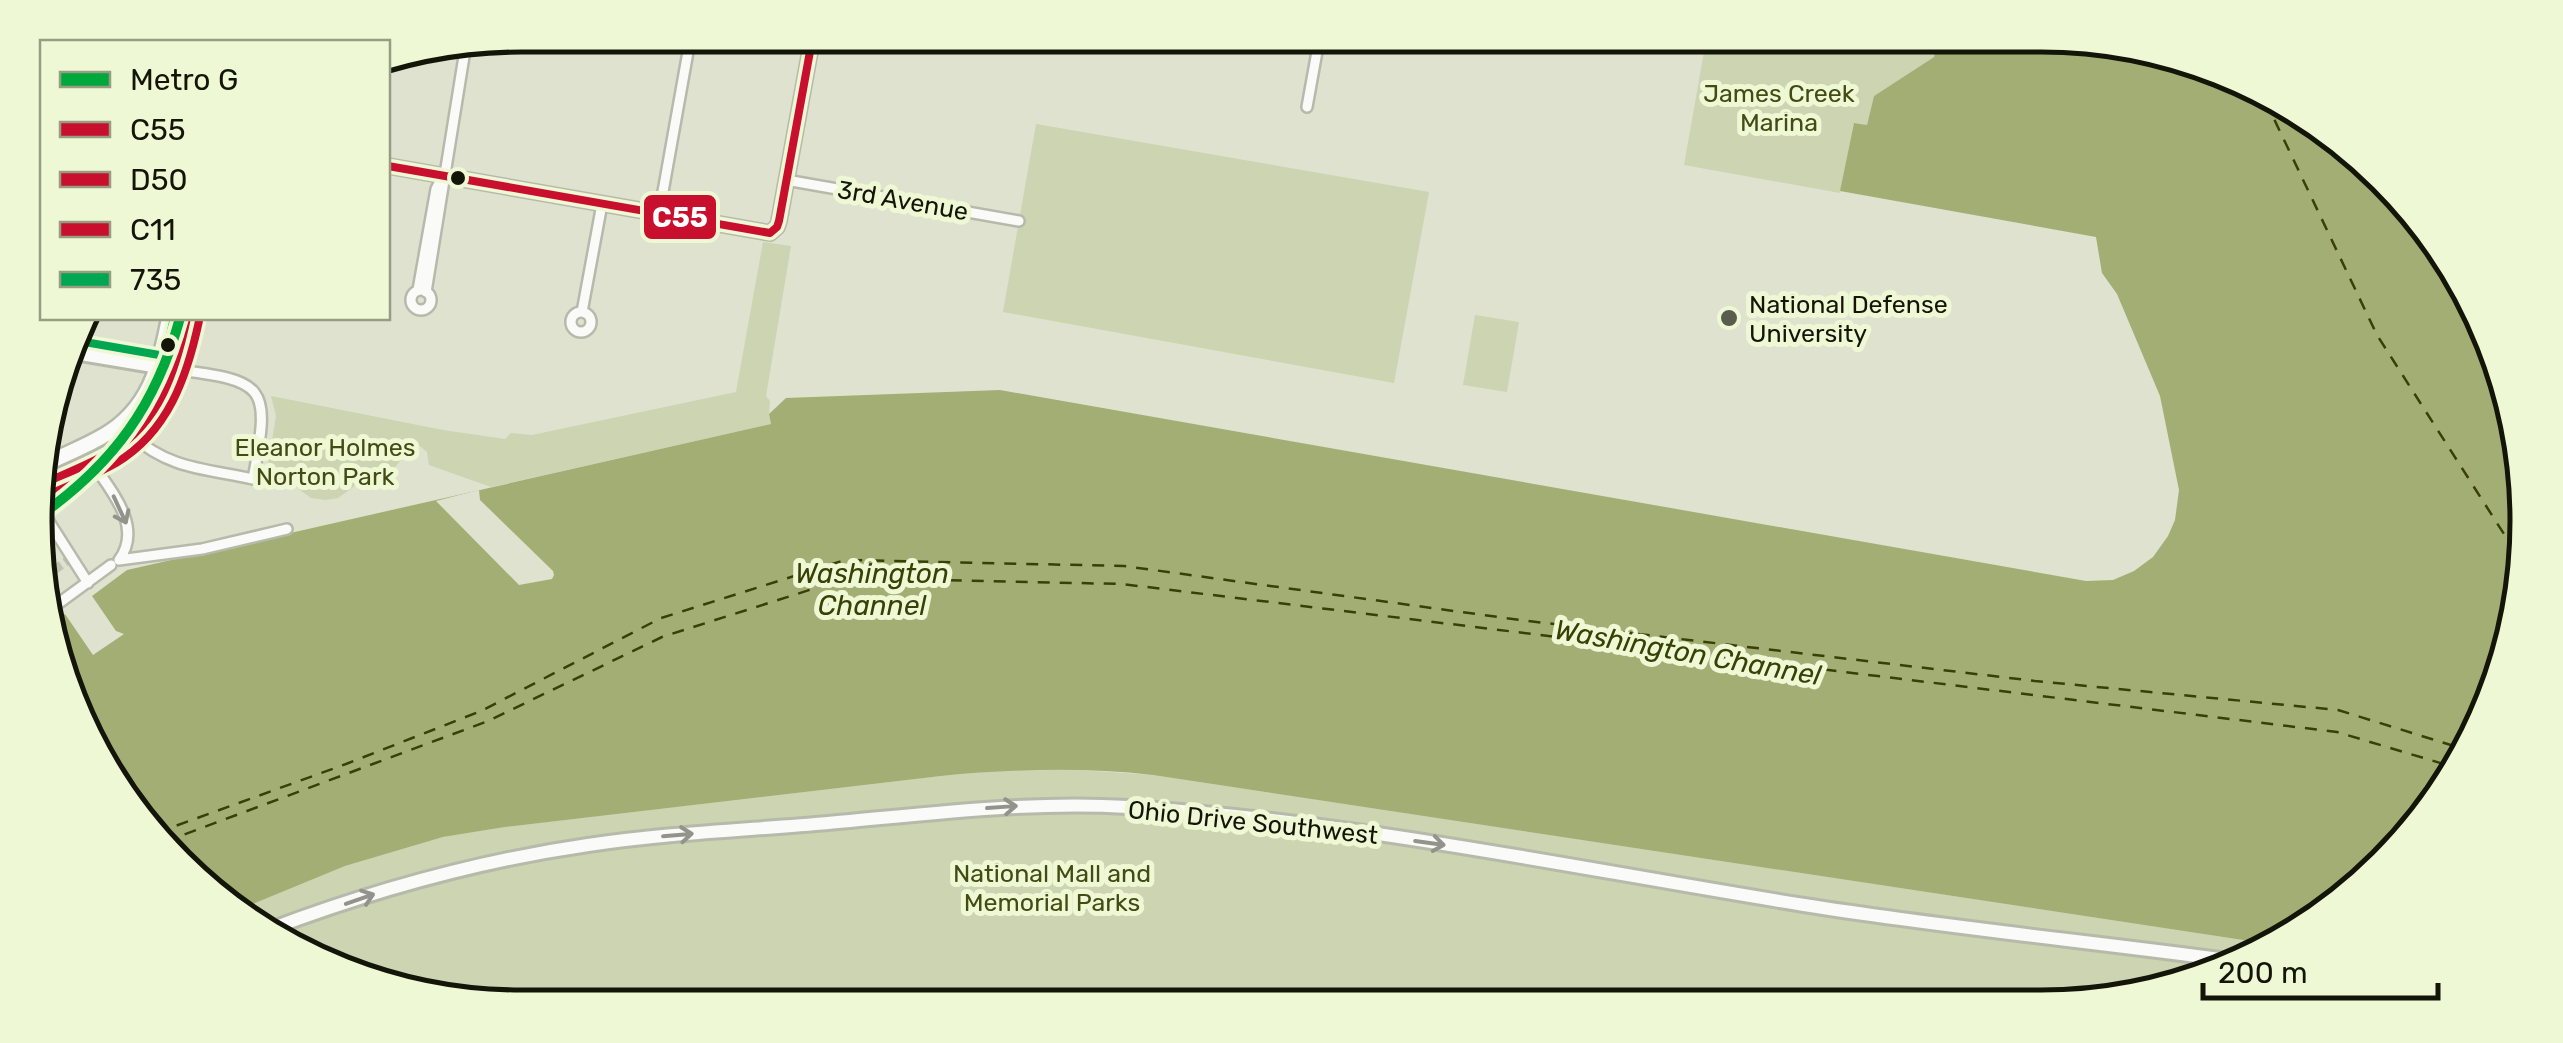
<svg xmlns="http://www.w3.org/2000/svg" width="2563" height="1043" font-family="Rubik,sans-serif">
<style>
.green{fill:#ccd4b1}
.water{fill:#a3ae75}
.pier{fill:#dee2cf}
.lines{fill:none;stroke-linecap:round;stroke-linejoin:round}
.ferry{stroke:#384005;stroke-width:2.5;stroke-dasharray:12 10;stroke-linecap:butt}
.street-tunnel{stroke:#c0c3b1;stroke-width:9;stroke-dasharray:9 4.5;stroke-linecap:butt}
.street-casing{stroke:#b7baab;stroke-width:14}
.secondary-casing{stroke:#b7baab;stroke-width:18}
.primary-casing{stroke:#b7baab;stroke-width:19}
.street{stroke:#fafbf8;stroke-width:9}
.secondary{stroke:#fafbf8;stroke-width:12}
.primary{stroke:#fafbf8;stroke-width:14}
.bus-1-casing{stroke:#eff8d4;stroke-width:15}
.bus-2-casing{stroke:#eff8d4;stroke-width:15}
.bus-3-casing{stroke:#eff8d4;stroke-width:15}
.bus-4-casing{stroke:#eff8d4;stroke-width:15}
.bus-1{stroke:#c8102e;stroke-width:8}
.bus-2{stroke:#c8102e;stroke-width:8}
.bus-3{stroke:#c8102e;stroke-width:8}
.bus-4{stroke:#00a651;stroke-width:8}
.metro-1-casing{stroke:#eff8d4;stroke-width:18}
.metro-1{stroke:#01a93d;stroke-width:10}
.oneway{stroke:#92948c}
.bus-dot{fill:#131509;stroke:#eff8d4;stroke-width:4}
.poi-dot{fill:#5a5d4e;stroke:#eff8d4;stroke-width:4}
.labels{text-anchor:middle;stroke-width:10;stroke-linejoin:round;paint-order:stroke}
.park-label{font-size:25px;fill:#424b13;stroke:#eff8d4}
.street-label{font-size:25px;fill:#131509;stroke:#eff8d4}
.poi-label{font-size:25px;fill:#131509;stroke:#eff8d4;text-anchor:start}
.water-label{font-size:28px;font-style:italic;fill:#384005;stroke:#eff8d4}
.rim{fill:none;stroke:#131509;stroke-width:5}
.line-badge{stroke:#eff8d4;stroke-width:4}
.badge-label{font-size:28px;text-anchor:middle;font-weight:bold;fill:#fff}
</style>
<rect width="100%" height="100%" fill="#dee2cf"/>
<path class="green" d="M1707,35H1869C1875,36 1885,36 1891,39C1904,45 1902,49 1918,45L1920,35H1943L1934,57L1874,96L1867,125L1854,123L1840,193L1684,165Z
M1036,124L1429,192L1394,383L1003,312Z
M763,242L791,246L766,396L770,401L769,414L771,424L491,487L429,465L427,452L415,442L389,475L363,480L338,498L325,500L311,498L288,481L266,476L276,416L271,396L443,430L505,439L511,433L532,435L736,392Z
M1475,315L1519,322L1507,392L1463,385Z
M1052,768L1153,775L2276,945L2256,958L2106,1004L522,1008L366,982L233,912L345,866L443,837L505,827L941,776L991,771Z"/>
<path class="water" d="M1943,35H2041L2197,61L2362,155L2478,306L2527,489L2502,677L2446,792L2362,888L2276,945L1153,775C1082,767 1013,769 941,776L505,827L443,837L345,866L233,912L226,908L117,791L48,626L65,614L93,655L124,634L116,631L92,596L127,570L771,424L769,414L786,398L1000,390L2086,581L2113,580L2134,571L2153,557L2168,536L2175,520L2179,490L2160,396L2117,294L2102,273L2096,237L1840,191L1854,123L1867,125L1874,96L1934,57L1936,46L1939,47Z"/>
<path class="pier" d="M479,490L480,500L553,571L554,575L552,579L519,585L436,501Z"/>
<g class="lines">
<path class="ferry" d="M2265,100L2377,335L2518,556
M156,833L346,764L481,711L661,618L845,560L1124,566L1520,620L2035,681L2338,710L2467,750
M164,842L488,721L662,637L847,578L1122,584L2337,732L2457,768"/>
<path class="street-tunnel" d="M43,578L71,558"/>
<defs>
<path id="street" d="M1307,107L1320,35
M786,180L1019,221
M659,214L691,35
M418,290L436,189L442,178
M411 300a10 10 0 1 1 20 0a10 10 0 1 1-20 0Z
M426,292L466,44
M571 322a10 10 0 1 1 20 0a10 10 0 1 1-20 0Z
M582,312L602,204
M133,436C168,469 208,469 253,479C271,384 267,381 171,369
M91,461C110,490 144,526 119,560
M41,509L88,583
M119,560L202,549L287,529
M44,614L111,565"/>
<path id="secondary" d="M388,166L770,233L777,227L779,221L813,35
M75,353L159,367
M268,930C371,891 478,861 588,845C667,833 748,830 828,823C928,814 1027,801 1128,807C1355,821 1579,869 1804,905C1949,928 2096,942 2242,962"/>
<path id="primary" d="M40,467C60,456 83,448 103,436C149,410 160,366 169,318
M40,485C64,474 89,464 112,451C161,422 177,370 187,318"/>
</defs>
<use href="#street" class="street-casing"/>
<use href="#secondary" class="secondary-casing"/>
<use href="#primary" class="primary-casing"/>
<use href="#street" class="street"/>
<use href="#secondary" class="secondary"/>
<use href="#primary" class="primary"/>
<defs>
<path id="bus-1" d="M388,166L770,233L777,227L779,221L813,35"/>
<path id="bus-2" d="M40,485C64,474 89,465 112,451C160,422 176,370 187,318"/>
<path id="bus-3" d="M45,496C69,486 93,476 116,463C168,432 187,377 199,321"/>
<path id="bus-4" d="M79,341L165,356L174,318"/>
</defs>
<use href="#bus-1" class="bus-1-casing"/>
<use href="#bus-2" class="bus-2-casing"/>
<use href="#bus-3" class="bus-3-casing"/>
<use href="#bus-4" class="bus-4-casing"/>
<use href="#bus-1" class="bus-1"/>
<use href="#bus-2" class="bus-2"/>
<use href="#bus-3" class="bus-3"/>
<use href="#bus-4" class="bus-4"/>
<defs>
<path id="metro-1" d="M41,515C114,463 156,405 180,318"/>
</defs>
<use href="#metro-1" class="metro-1-casing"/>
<use href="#metro-1" class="metro-1"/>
</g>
<defs><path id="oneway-shaft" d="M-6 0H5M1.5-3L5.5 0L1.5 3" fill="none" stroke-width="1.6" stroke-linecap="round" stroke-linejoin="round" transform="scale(2.5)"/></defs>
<g class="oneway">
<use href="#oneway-shaft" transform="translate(120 510) rotate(65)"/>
<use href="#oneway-shaft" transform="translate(1002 807) rotate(-4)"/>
<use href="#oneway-shaft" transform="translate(678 835) rotate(-5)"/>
<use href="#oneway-shaft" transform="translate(1430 843) rotate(8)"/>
<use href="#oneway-shaft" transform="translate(360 899) rotate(-19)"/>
</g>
<g class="bus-dot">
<circle cx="458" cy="178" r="9"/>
<circle cx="168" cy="345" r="9"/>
</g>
<circle class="poi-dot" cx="1729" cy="318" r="10"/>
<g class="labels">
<g class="park-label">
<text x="1779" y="102">James Creek<tspan x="1779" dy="29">Marina</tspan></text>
<text x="325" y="456">Eleanor Holmes<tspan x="325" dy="29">Norton Park</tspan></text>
<text x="1052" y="882">National Mall and<tspan x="1052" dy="29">Memorial Parks</tspan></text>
</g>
<g class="street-label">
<text transform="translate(903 200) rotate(10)" y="9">3rd Avenue</text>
<text transform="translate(1253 822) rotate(6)" y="9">Ohio Drive Southwest</text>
</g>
<g class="poi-label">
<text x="1749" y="313">National Defense<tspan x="1749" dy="29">University</tspan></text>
</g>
<g class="water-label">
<text x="872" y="583">Washington<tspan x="872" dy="32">Channel</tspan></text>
<text transform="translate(1688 652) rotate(10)" y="10">Washington Channel</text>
</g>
</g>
<path d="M0 0H2563V1043H0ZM521 52H2041A469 469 0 0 1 2510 521V521A469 469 0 0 1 2041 990H521A469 469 0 0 1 52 521V521A469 469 0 0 1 521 52Z" fill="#eff8d4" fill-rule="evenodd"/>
<path class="rim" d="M521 52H2041A469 469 0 0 1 2510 521V521A469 469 0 0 1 2041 990H521A469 469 0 0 1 52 521V521A469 469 0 0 1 521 52Z"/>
<rect class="line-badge" x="642" y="193" width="76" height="48" rx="10" fill="#c8102e"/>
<g class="badge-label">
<text x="680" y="227">C55</text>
</g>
<rect x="40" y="40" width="350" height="280" fill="#eff8d4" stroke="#979d83" stroke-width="2.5"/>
<rect x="60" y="72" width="50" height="15" fill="#01a93d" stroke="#979d83" stroke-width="2.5"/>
<text x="130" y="90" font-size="30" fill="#131509">Metro G</text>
<rect x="60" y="122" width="50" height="15" fill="#c8102e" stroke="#979d83" stroke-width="2.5"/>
<text x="130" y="140" font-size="30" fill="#131509">C55</text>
<rect x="60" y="172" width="50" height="15" fill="#c8102e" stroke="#979d83" stroke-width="2.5"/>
<text x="130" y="190" font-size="30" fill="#131509">D50</text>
<rect x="60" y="222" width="50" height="15" fill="#c8102e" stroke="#979d83" stroke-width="2.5"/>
<text x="130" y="240" font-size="30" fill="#131509">C11</text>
<rect x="60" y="272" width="50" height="15" fill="#00a651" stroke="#979d83" stroke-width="2.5"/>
<text x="130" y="290" font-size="30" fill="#131509">735</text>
<path d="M2203 983v15h235v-15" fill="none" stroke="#131509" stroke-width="5"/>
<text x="2218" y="983" font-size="30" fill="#131509" stroke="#eff8d4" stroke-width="8" paint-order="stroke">200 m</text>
</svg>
